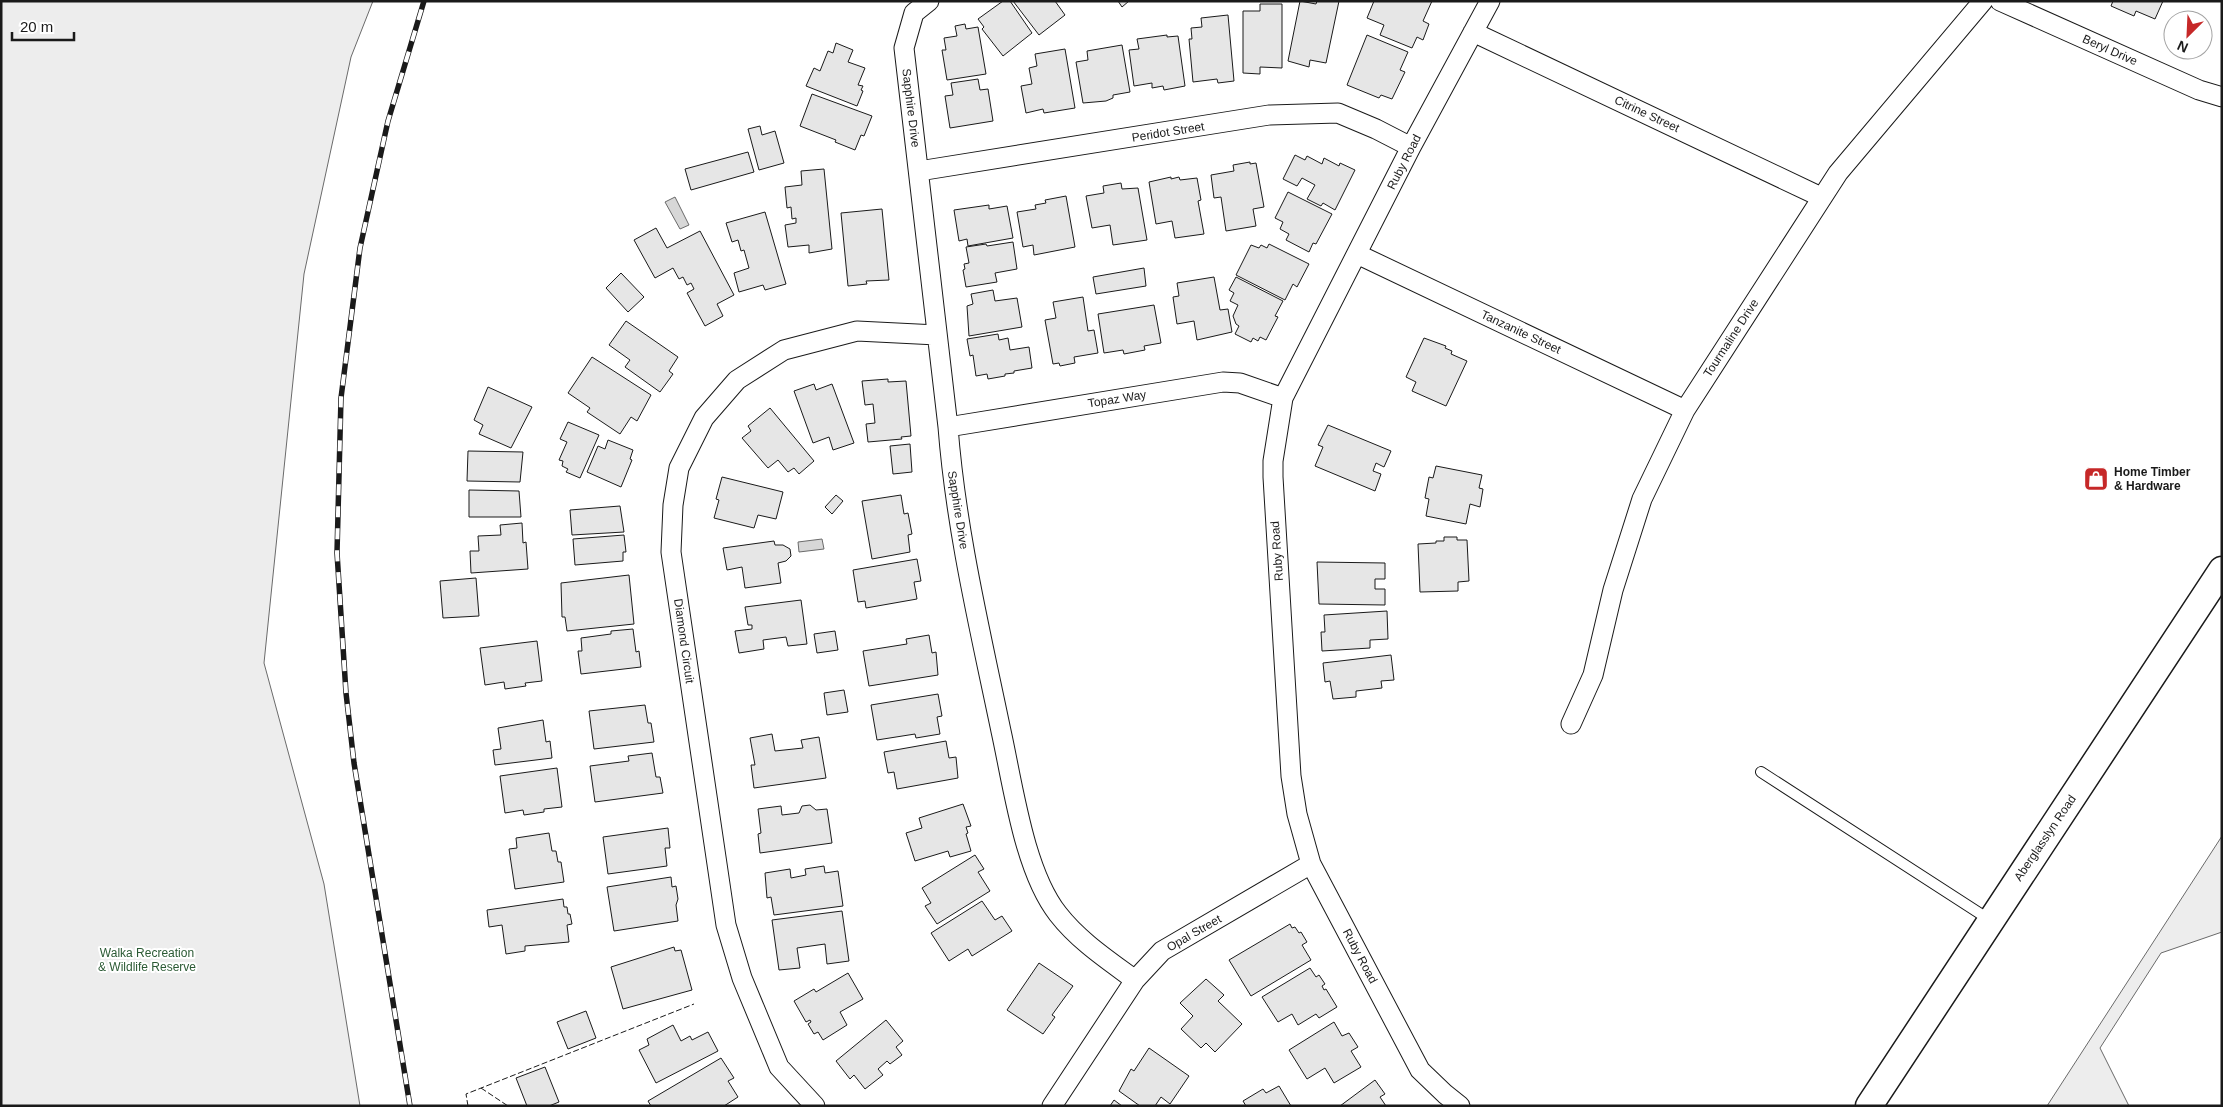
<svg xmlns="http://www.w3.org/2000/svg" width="2223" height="1107" font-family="Arial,sans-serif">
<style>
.built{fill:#ededed;stroke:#6a6a6a}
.water{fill:#d7d7d7;stroke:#6a6a6a}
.building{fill:#e6e6e6;stroke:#1a1a1a}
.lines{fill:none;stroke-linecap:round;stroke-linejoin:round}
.service-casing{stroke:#1a1a1a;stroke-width:12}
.minor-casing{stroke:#1a1a1a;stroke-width:21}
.secondary-casing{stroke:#1a1a1a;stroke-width:29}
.service{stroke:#fff;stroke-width:10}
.minor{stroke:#fff;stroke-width:19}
.secondary{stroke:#fff;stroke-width:26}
.rail-casing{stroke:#1a1a1a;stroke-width:5.5}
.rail{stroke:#fff;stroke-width:4;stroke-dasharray:11;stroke-linecap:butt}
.fence{stroke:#1a1a1a;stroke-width:1;stroke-dasharray:6 2.5;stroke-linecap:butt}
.labels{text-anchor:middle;stroke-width:4;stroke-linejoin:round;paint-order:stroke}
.street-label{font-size:12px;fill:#1a1a1a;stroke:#fff}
.poi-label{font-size:12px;font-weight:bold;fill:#1a1a1a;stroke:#fff;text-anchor:start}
.park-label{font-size:12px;fill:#2b5a34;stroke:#fff}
</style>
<rect width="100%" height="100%" fill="#fff"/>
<path class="built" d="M1,1H373L351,57L304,274L264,663L324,884L360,1106H1Z
M2222,836V932L2161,953L2100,1048L2129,1106H2047Z"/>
<path class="water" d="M675,197L689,225L680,229L665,202Z
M822,539L824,549L799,552L798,542Z"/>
<path class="building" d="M1003,1H1010L1032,33L1003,56L982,29L984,27L978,19Z
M1013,1H1055L1065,15L1039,35Z
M1118,1H1129L1122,7Z
M1300,1L1316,4L1317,1H1339L1326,63L1310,60L1309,67L1288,61Z
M1374,1H1432L1423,21L1429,24L1423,40L1417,37L1412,48L1380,35L1384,25L1367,18Z
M2113,1H2163L2155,19L2136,11L2134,16L2111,6Z
M1260,4H1282V68L1260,67V74L1243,73V11H1260Z
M1228,15L1234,81L1218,83L1217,79L1193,82L1189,39H1192L1191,28L1202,27L1201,18Z
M965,24L966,29L978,27L986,74L947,80L942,50H946L944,38L957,36L955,26Z
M1167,35V37L1178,36L1185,86L1164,90L1163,86L1152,88V83L1134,86L1129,50L1139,49L1137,39Z
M1367,35L1408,52L1400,70L1405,72L1392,99L1381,95L1379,98L1347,85Z
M836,43L853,50L848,62L865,68L858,85L863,86L861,90L863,91L857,106L806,86L814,68L820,71L828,51L833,53Z
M1122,45L1130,92L1113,95V98L1106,101L1083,103L1076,62L1088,60L1087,51Z
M1065,49L1075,108L1044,113L1043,109L1026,113L1021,86L1032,84L1029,68L1037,66L1035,54Z
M978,79L980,90L988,89L993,121L950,128L945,96L953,95L951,83Z
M812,94L872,116L864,136L861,135L855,150L835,142L836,140L800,126Z
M760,126L762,135L775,131L784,163L759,170L748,129Z
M748,152L754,172L691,190L685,169Z
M1295,155L1305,160L1307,156L1322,164L1324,158L1339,166L1340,163L1355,170L1335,210L1323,203L1321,206L1307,199L1315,185L1302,178L1297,186L1283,179Z
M1250,162V164L1256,163L1264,207L1253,209L1256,226L1226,231L1221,197L1214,198L1211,175L1234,171L1233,165Z
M824,169L832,249L809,253V245L788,247L785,225L796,223V218L792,219L791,207L787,208L785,187L802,185L801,171Z
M1171,177V179L1179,177L1180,180L1197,178L1201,200L1198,201L1204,234L1175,238L1172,221L1156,224L1149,182Z
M1121,183L1122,189L1138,188L1147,240L1113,245L1110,225L1092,228L1086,196L1104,193L1103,186Z
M1288,192L1332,214L1316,244L1313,243L1309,252L1286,240L1289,234L1280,229L1283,222L1275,218Z
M1066,196L1075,247L1034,255L1033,245L1023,247L1017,212L1036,209L1035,205L1046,203L1045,200Z
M989,205V209L1007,206L1013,238L968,246L967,239L959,241L954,210Z
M882,209L889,280L866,281L867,284L848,286L841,213Z
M765,212L786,284L765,290L763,285L739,292L734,273L749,268L744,250L741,251L738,240L732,242L726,223Z
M656,228L667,248L700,231L734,295L717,304L723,316L705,326L687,293L694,289L691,283L687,285L683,277L679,279L673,268L655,278L634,240Z
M1013,242L1017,269L995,273L997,282L966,287L963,270L965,269L964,264L969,263L966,247L986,244L987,246Z
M1269,244L1309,264L1297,287L1293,284L1285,300L1236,275L1251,245L1259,248L1261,245L1267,248Z
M1144,268L1146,286L1096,294L1093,277Z
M621,273L644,297L628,312L606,288Z
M1214,277L1220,310L1228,309L1232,332L1197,340L1194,321L1177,324L1173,297L1179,296L1177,283Z
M1236,277L1283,301L1275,316L1278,317L1266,340L1260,337L1258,341L1253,338L1251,342L1235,334L1239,326L1236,324L1233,316L1238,305L1230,301L1234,293L1229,290Z
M993,290L995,301L1017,298L1022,327L969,336L967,306L973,304L971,294Z
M1083,297L1088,331L1094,330L1098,353L1074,357L1075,363L1060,366L1059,363L1053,364L1045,320L1056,318L1053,302Z
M1154,305L1161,343L1144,346L1145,350L1124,354L1123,350L1104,353L1098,314Z
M626,321L678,357L669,371L673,374L660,392L625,367L630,360L609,345Z
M998,334L999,340L1008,338L1010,350L1029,347L1032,368L1014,371V373L1005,374V376L988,379L987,374L976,376L973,355L970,356L967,339Z
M1424,338L1446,346L1445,348L1452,351L1451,354L1467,361L1446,406L1412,391L1416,382L1406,377Z
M592,357L651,395L637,421L631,417L620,434L587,412L590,408L568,393Z
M888,379V382L906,381L911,436L901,437L902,439L868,442L866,424L875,423L873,404L865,405L862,381Z
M814,384L816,390L832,384L854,443L833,450L829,437L813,443L794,391Z
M488,387L532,407L511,448L479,434L483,425L474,420Z
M770,408L814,461L799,474L794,468L788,472L778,460L768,468L742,438L751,431L748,426Z
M568,422L599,435L580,478L566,472L568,469L562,466L563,461L559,460L567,442L560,439Z
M1328,425L1391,451L1384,467L1376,463L1373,471L1381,474L1375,491L1315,466L1323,447L1318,445Z
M608,440L633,450L630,459L632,460L621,487L587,472L598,446L605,449Z
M910,444L912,472L893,474L890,446Z
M468,451L523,452L520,482L467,481Z
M1436,466L1482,475L1479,488L1483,489L1480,507L1470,504L1466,524L1426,516L1429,499L1425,498L1429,477L1433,478Z
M722,477L783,492L776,519L758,515L754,528L714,518L719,500L716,499Z
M469,490L519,491L521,517H469Z
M836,495L843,501L832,514L825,507Z
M901,495L904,514L908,513L912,534L908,535L910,552L872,559L862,501Z
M620,506L624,532L572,535L570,510Z
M522,523L523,543L526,542L528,569L471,573L470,551H479L478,536L501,535L500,525Z
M624,535L626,552H623V561L575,565L573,539Z
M1444,537H1457V540H1467L1469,581L1458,582V591L1420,592L1418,544L1436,543V541H1444Z
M774,541L775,545H783L790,549L791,556L786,561L778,563L781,583L745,588L742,567L727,570L723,548Z
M917,559L921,581L914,582L917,599L866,608L865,601L858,602L853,570Z
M1317,562L1385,563V579H1375V589H1385V605L1319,604Z
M629,575L634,624L567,631L565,617H562L561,583Z
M476,578L479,616L443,618L440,581Z
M801,600L807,644L788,646L786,637L763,640L764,649L739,653L735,631L752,629V625H748L745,607Z
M1387,611L1388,639L1370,640V648L1322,651L1321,632H1325L1324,615Z
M633,629L636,652L639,651L641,667L581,674L578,651H582L581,638L611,634V631Z
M835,631L838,650L817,653L814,634Z
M929,635L932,653L936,652L938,675L869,686L863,651L907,644L906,639Z
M537,641L542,681L525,683L526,686L505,689L504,682L485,685L480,648Z
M1391,655L1394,680L1381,681L1382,688L1356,691V697L1333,699L1330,681L1325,682L1323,663Z
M844,690L848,712L827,715L824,693Z
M938,694L942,716L937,717L940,734L916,738L915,734L877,740L871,705Z
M645,705L648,723H651L654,742L594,749L589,711Z
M543,720L546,742L550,741L552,758L495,765L493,750L501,749L498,728Z
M772,734L775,751L803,748L801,740L819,737L826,778L754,788L751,765H755L750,738Z
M946,741L949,758L956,757L958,778L897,789L894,772L888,773L884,752Z
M652,753L656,777H660L663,793L595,802L590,766L629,761L628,756Z
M557,768L562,807L544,809V812L524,815L523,810L505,813L500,776Z
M963,804L971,826L966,827L968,833L966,834L971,851L950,857L948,851L915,861L906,833L922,828L919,818Z
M810,805L816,810L827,809L832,843L760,853L758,834L761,833L758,809L781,806L782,815L799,813L802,806Z
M668,828L670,848H665L667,866L608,874L603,837Z
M549,833L552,851H556L558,862H561L564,882L515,889L509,849L517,848L516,838Z
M975,855L984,869L978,872L990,891L937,924L925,906L931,903L922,888Z
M824,866L825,873L838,871L843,906L774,915L771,897L767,898L765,873L790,869L791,878L806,875L805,869Z
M671,877L672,887L676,886L678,899L676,905L678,921L614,931L607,887Z
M563,899L564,907H567L568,914H570L572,924L567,925L569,942L525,946V951L506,954L502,925L489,927L487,910Z
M982,901L995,920L1002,916L1012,931L972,956L968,949L949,961L931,933Z
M842,911L849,961L827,964L825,944L797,948L800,968L779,970L772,920Z
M1290,924L1292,928L1295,927L1299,933L1301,932L1307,942L1302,945L1311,960L1251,996L1229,960Z
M674,947L675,951L681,950L692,990L623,1009L611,967Z
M1039,963L1073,986L1052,1015L1055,1017L1043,1034L1007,1010Z
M1310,968L1316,977L1319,975L1325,984L1322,986L1324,990L1326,989L1337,1007L1319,1018L1316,1014L1298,1025L1292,1014L1278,1022L1262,997Z
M848,973L863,999L840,1012L847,1025L823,1040L818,1032L814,1034L808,1024L811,1022L810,1020L806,1022L794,1001L814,989L816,992Z
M1206,979L1224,995L1218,1001L1242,1024L1215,1052L1206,1043L1201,1048L1181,1029L1193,1016L1180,1003Z
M586,1011L596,1038L568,1049L557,1022Z
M886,1020L903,1041L896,1047L902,1055L890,1064L887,1061L878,1069L883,1075L865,1089L854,1075L850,1079L836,1061Z
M1334,1022L1342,1036L1349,1033L1358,1047L1351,1051L1361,1067L1334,1083L1325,1068L1307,1079L1289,1050Z
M673,1025L681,1041L690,1036L692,1040L708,1032L718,1051L656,1083L639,1050L649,1045L647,1039Z
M1149,1048L1189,1076L1170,1104L1161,1097L1155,1106H1140L1119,1091L1131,1069L1134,1071Z
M721,1058L734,1078L728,1081L738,1097L724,1106H651L648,1101Z
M545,1067L559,1102L549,1106H527L516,1078Z
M1375,1080L1385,1094L1380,1097L1386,1106H1340Z
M1279,1086L1291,1106H1246L1243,1101L1263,1089L1266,1093Z
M1114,1100L1122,1106H1110Z"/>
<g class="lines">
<defs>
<path id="service" d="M1761,772L1990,920"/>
<path id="minor" d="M929,1L914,13L904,48L948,427C956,530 980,630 1001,731C1013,785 1024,871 1058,914C1079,941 1108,960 1135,980
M2000,1L2199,90L2222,97
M1473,32L1821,197
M919,171L1269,115L1338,113L1376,129L1411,147
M1357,254L1685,410
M948,427L1223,382L1240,383L1283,398
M1571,724L1593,675L1613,590L1642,499L1685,410L1838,173L1983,1
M815,1106L779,1067L742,978L726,925L671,552L673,505L679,468L704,418L737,380L784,350L857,331L937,335
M1052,1106L1135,980L1162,951L1311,864
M1460,1106L1445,1094L1420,1070L1311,864L1297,814L1291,776L1273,477V461L1283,398L1411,147L1490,1"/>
<path id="secondary" d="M1869,1106L2222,570"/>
</defs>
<use href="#service" class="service-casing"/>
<use href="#minor" class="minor-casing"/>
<use href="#secondary" class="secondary-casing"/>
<use href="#service" class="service"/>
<use href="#minor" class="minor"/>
<use href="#secondary" class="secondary"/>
<defs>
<path id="rail" d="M410,1106L354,763L346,693L337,553L341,398L360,248L388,121L424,1"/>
</defs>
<use href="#rail" class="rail-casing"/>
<use href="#rail" class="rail"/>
<path class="fence" d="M481,1088L508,1106
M468,1106L466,1094L694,1004"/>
</g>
<defs>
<symbol id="shop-square" viewBox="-11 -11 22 22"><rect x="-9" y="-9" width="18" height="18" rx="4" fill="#c62828" stroke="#fff"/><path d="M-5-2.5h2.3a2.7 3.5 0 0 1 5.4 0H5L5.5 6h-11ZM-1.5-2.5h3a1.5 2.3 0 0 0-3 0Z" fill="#fff"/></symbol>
</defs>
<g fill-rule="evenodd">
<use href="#shop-square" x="2082" y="465" width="28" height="28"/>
</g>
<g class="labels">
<g class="street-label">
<text transform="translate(2110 50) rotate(24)" y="4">Beryl Drive</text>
<text transform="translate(911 108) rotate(83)" y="4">Sapphire Drive</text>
<text transform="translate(1647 114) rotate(25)" y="4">Citrine Street</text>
<text transform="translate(1168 132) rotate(-9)" y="4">Peridot Street</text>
<text transform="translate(1404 162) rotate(-63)" y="4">Ruby Road</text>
<text transform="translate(1521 332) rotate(25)" y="4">Tanzanite Street</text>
<text transform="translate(1731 338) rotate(-57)" y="4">Tourmaline Drive</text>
<text transform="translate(1117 399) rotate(-9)" y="4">Topaz Way</text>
<text transform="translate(958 510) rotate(81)" y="4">Sapphire Drive</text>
<text transform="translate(1277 551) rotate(-94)" y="4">Ruby Road</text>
<text transform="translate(684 641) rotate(82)" y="4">Diamond Circuit</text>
<text transform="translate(2045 838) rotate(-56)" y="4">Aberglasslyn Road</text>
<text transform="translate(1194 933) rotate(-30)" y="4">Opal Street</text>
<text transform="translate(1360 956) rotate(62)" y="4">Ruby Road</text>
</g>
<g class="poi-label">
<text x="2114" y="476">Home Timber<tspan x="2114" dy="14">&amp; Hardware</tspan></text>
</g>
<g class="park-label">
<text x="147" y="957">Walka Recreation<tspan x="147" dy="14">&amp; Wildlife Reserve</tspan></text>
</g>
</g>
<rect width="2223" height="1107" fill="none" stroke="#1a1a1a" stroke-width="5"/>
<g transform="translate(2188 35) rotate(204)"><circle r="24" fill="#ffffff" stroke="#a3a3a3"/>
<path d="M0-4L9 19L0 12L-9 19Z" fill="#c62828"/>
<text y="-8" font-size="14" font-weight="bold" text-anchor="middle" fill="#1a1a1a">N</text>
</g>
<path d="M12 32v8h62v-8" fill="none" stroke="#1a1a1a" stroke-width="2.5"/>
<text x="20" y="32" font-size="15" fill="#1a1a1a" stroke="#ffffff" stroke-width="4" paint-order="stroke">20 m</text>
</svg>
